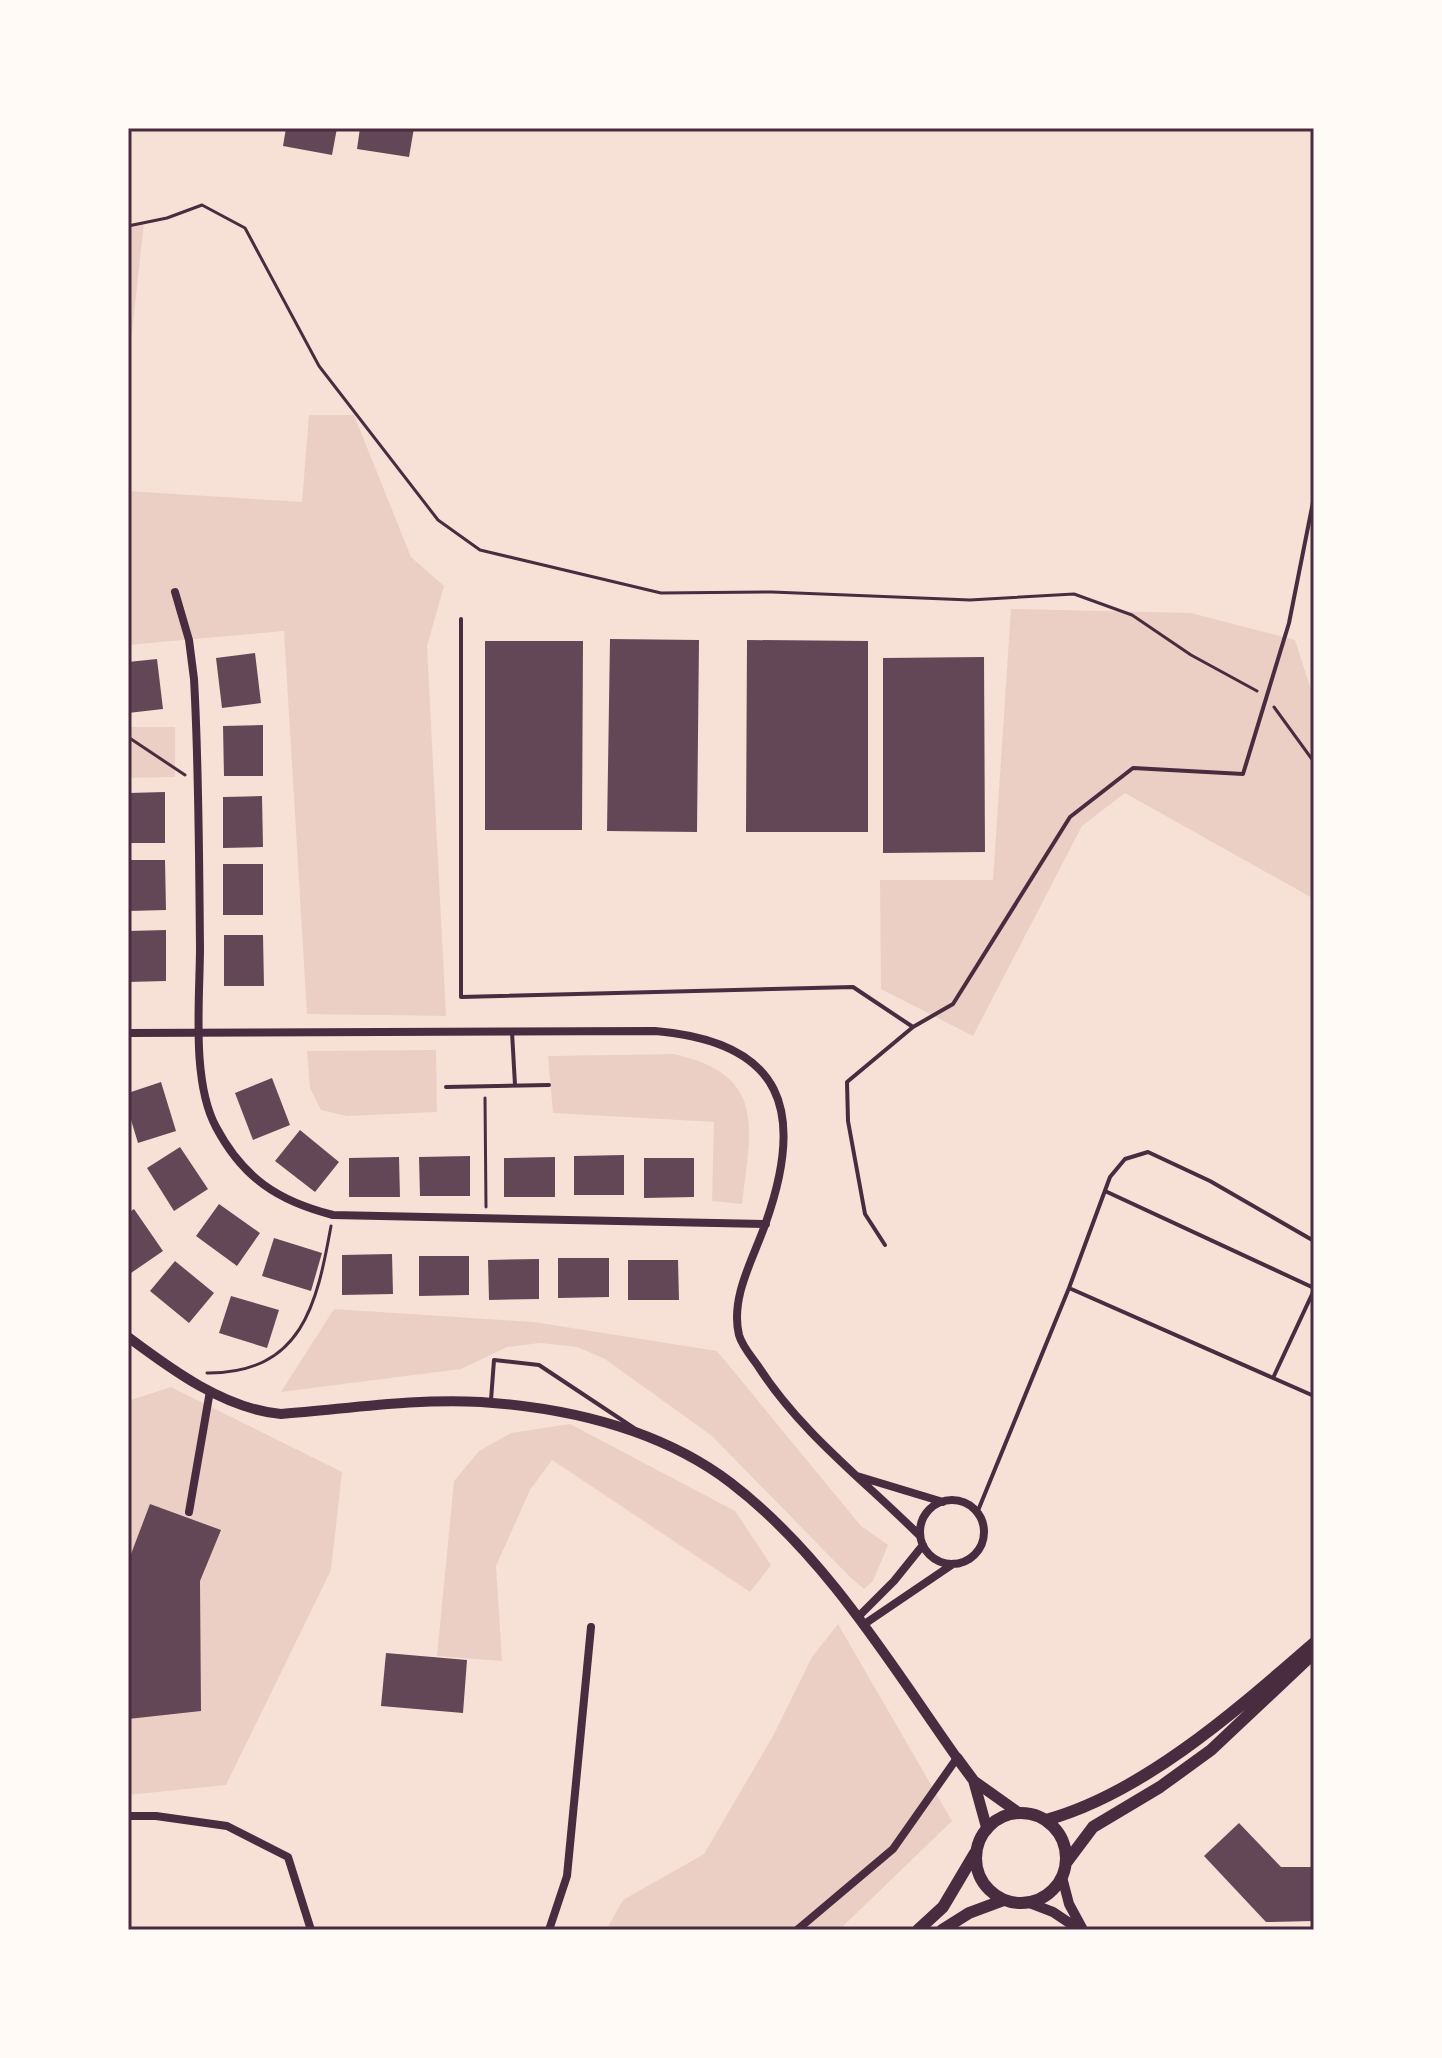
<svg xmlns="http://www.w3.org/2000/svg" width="1442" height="2058" font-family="'Fira Sans',sans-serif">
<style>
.green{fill:#ebcfc5}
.building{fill:#644757}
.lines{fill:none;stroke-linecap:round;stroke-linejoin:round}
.path{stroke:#4a2c40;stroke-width:3}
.service{stroke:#4a2c40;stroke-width:4}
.minor{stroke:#4a2c40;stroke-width:8}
.tertiary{stroke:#4a2c40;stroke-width:10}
.secondary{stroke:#4a2c40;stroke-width:11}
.primary{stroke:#4a2c40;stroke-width:12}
.neatline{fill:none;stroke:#4a2c40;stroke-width:3}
</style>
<rect width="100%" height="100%" fill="#f7e1d7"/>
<path class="green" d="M144,222L128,369V223Z
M309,415H354L411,557L444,586L427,646L446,1016L307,1014L284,631L128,645V491L302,502Z
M1011,609L1191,613L1295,640L1314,699V899L1125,793L1082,826L973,1036L881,989L880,880H993Z
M128,727H175V777L128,778Z
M436,1050L437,1112L347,1116L321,1110L310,1088L307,1051Z
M674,1054C767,1075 751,1127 742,1204L712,1201L714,1122L553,1113L548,1056Z
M334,1309L534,1322L717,1351L861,1526L888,1545L873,1581L864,1589L850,1577L712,1436L605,1359L577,1347L540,1343L507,1347L461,1369L281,1392Z
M171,1387L342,1472L331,1570L226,1785L128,1795V1401Z
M570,1424L735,1511L771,1565L750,1592L552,1460L530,1490L496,1566L502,1661L437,1656L454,1481L479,1451L511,1433Z
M838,1624L952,1821L839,1930H606L623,1900L704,1854L773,1736L812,1657Z"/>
<path class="building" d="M286,128H337L332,155L283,146Z
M360,128H414L409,157L357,149Z
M610,639L699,640L697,832L607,831Z
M747,640L868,641V832H746Z
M485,641H583L582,830H485Z
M255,653L261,703L222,708L216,658Z
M984,657L985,852L883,853V658Z
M157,659L163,709L128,713V662Z
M263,725V776H224L223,726Z
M165,792V843H128V793Z
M262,796L263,847L223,848V797Z
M128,860H165L166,910L128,911Z
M223,864H263V915H223Z
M166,930V981L128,982V931Z
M224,935H263L264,986H224Z
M272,1078L290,1125L253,1140L235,1093Z
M161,1082L176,1131L138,1143L128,1110V1093Z
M300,1130L339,1162L315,1192L275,1161Z
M180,1147L208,1189L174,1211L147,1168Z
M624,1155V1195H574V1156Z
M470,1156V1196H420L419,1157Z
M399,1157L400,1197H349V1158Z
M555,1157V1197H504V1158Z
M644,1158H694V1197L644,1198Z
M219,1204L260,1233L237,1266L196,1236Z
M134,1209L163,1251L131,1273L128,1213Z
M274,1238L322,1253L311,1291L262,1276Z
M392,1254L393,1294L342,1295V1255Z
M419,1256H469V1295L419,1296Z
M558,1258H609V1297L558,1298Z
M539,1259V1299L489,1300L488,1260Z
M628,1260H678L679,1300H628Z
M175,1261L214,1293L189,1323L150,1291Z
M231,1296L279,1310L267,1348L219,1333Z
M150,1504L221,1530L200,1581L201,1711L128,1719V1562Z
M386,1653L467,1660L463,1713L381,1706Z
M1239,1823L1281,1867H1314V1921L1266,1922L1204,1856Z"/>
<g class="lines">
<path class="path" d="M128,226L167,218L202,205L245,228L319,366L438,520L480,550L661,593L772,592L970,600L1074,594L1132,615L1191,655L1257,691
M1274,707L1314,762
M128,737L185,775
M485,1098L486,1207
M207,1373C302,1374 317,1304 331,1226"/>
<path class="service" d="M461,619V997L853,987L913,1027
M512,1032L515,1085
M446,1087L549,1085
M1105,1191L1314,1288
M885,1245L865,1214L848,1121L847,1082L913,1027L953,1004L1070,817L1133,768L1243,774L1289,623L1314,497
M1069,1288L1314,1396
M1273,1378L1314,1290
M491,1400L494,1360L539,1365L634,1428
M977,1513L1069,1288L1110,1177L1125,1159L1148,1152L1210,1181L1314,1241"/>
<path class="minor" d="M175,592L189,640L194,679C199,768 199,857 200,947C200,998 191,1081 216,1127C243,1178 278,1201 333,1215L766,1224
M128,1033L655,1031C784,1042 806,1111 765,1225C753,1259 730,1298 739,1335C742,1346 751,1356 758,1366C801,1433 864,1480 920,1536
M857,1476L943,1502
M920 1532a32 32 0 1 1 64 0a32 32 0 1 1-64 0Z
M189,1512L210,1391
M858,1617L894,1581L923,1545
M863,1625L953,1564
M128,1816H156L227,1826L288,1857L311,1930
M549,1930L567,1876L591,1627
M797,1930L893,1849L957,1758"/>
<path class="tertiary" d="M128,1337C172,1370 225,1409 281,1414C347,1409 415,1398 481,1402C568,1408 660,1429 731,1483C825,1555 890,1663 957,1758
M1062,1877L1069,1904L1082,1928
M1027,1902L1053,1912L1080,1930"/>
<path class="secondary" d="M957,1758L974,1781L1019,1813
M974,1782L987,1829"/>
<path class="primary" d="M976 1858a45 45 0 1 1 90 0a45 45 0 1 1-90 0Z
M1046,1820C1144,1793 1238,1709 1314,1643
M1066,1863L1093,1827L1160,1787L1211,1750L1314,1653
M918,1930L943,1907L975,1853
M942,1930L969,1913L1004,1900"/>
</g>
<rect width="1442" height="2058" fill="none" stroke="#fffaf5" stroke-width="260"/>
<rect x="130" y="130" width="1182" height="1798" class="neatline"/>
</svg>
